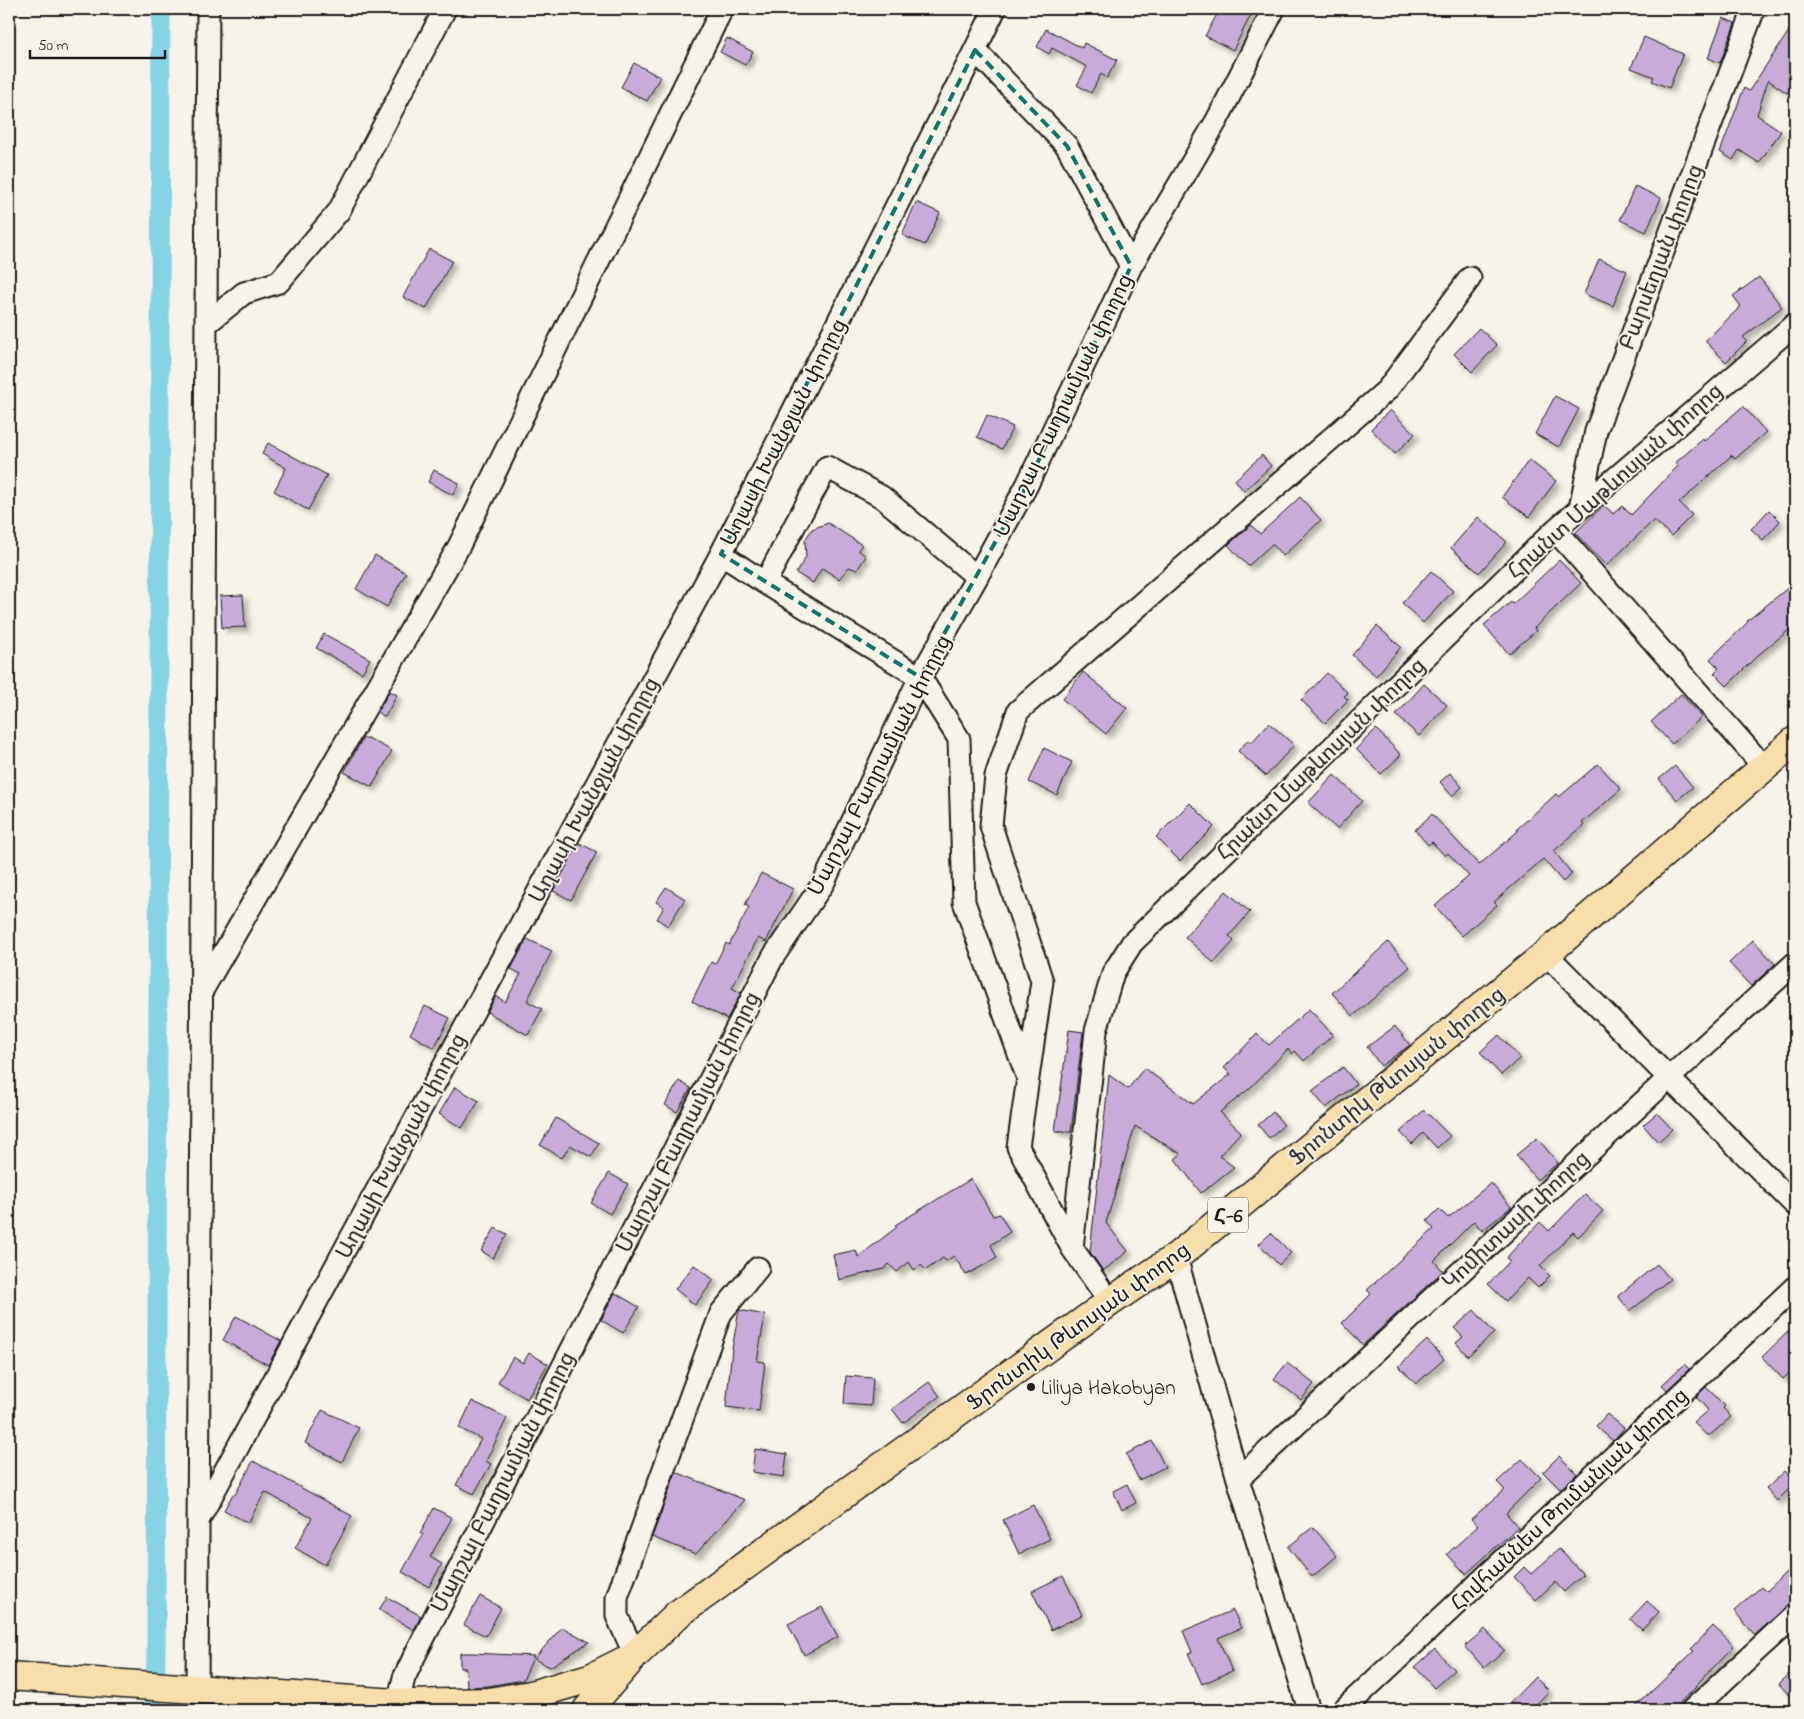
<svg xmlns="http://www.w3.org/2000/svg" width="1804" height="1719" font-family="'Indie Flower','Noto Sans Armenian',sans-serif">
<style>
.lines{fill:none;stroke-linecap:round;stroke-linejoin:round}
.canal{stroke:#86d3e5;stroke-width:19}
.building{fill:#c8abd8;stroke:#1c1c1c;filter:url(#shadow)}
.minor-casing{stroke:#1c1c1c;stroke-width:25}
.major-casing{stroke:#1c1c1c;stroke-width:31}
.minor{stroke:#f7f3e8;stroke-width:21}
.major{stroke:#f8deab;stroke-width:28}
.rail{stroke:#1c1c1c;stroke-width:4;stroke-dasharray:8 4;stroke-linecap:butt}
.marked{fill:none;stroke:#0f766e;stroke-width:4;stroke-dasharray:10 6;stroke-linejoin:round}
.poi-dot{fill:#1c1c1c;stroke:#f7f3e8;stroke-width:2}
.labels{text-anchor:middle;stroke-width:4;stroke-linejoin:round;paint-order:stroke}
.shield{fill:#f7f3e8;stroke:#5e5c59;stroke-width:1}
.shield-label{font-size:20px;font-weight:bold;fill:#1c1c1c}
.street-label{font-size:21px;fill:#1c1c1c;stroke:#f7f3e8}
.poi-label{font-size:21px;fill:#1c1c1c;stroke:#f7f3e8;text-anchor:start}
</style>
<defs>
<filter id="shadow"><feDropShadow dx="4.5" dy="4.5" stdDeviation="2.5" flood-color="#0004"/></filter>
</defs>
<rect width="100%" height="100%" fill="#f7f3e8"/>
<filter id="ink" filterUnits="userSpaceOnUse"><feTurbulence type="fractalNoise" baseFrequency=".02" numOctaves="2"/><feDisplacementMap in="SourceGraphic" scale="10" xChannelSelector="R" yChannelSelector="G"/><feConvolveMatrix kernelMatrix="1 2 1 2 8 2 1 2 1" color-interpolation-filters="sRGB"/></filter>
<g filter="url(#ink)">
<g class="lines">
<path class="canal" d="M153,1710L156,1660L161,9"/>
</g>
<path class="building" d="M1220,9H1254L1233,50L1205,36Z
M1723,18L1735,23L1720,63L1708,58Z
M1795,22V82L1787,93L1768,80L1757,115L1781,131L1759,163L1739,150L1733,160L1720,152L1744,88L1749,91Z
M1046,29L1082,48L1084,43L1117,60L1107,78L1101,74L1091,93L1077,85L1087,67L1052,48L1049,54L1037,47Z
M1644,37L1683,54L1669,88L1652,81L1654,77L1631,68Z
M727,38L753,52L745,65L720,52Z
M634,63L660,77L647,101L621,87Z
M1635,186L1661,198L1646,232L1620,220Z
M916,202L940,213L925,245L902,235Z
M429,249L452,261L426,309L403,297Z
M1599,259L1627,271L1613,306L1584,294Z
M1759,277L1782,307L1743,337L1747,341L1726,362L1705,341L1741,306L1733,296Z
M1479,328L1497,345L1472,372L1454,354Z
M1555,396L1579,409L1559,447L1535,434Z
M1743,406L1766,432L1735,459L1732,455L1679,503L1692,515L1671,536L1654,520L1606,566L1575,533L1604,505L1613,514L1622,506L1631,515L1678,466L1675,463L1703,439L1704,441Z
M1390,410L1415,434L1395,454L1371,429Z
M987,415L1013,427L1002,449L977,437Z
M268,443L327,475L308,510L274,491L286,468L262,454Z
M1262,455L1271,466L1244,491L1235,480Z
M1529,460L1556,481L1529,517L1502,497Z
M434,470L459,483L453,495L428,482Z
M1300,497L1321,520L1283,556L1272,544L1248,566L1228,545L1251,525L1260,534Z
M1769,510L1780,521L1763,540L1751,529Z
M1478,517L1507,542L1479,573L1451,548Z
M828,523L862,545L858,550L866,556L857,570L849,567L839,579L822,568L813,583L796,573L806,557L805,540L812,529Z
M375,555L406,573L387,607L356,589Z
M1559,560L1581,583L1534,628L1536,631L1509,654L1484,625L1511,602L1513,604Z
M1431,571L1453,591L1423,623L1402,603Z
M1795,582V625L1757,656L1727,686L1714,673L1719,668L1710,659L1748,622L1747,621Z
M243,595L245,627L222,628L220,596Z
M1377,626L1401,647L1376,676L1352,655Z
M324,634L370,659L362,673L316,648Z
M1083,672L1127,708L1106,734L1062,699Z
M1327,673L1348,693L1344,696L1348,700L1325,723L1301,700Z
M1424,684L1447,705L1419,736L1396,715Z
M390,691L397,695L385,717L377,712Z
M1681,694L1702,717L1672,744L1651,722Z
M1269,723L1294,745L1266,776L1238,751L1248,740L1251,743Z
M1376,729L1401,755L1381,774L1356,749Z
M363,738H368L392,751L372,787L344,772Z
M1044,748L1072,762L1057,795L1029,782Z
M1598,764L1621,789L1582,823L1584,825L1554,851L1572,874L1563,882L1543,859L1494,902L1497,905L1462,936L1435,906L1469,876L1448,853L1445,856L1432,842L1428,845L1415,830L1432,814L1479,865L1518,831L1517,829L1556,794L1559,797Z
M1675,766L1693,787L1677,800L1659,779Z
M1450,773L1462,787L1452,796L1440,782Z
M1334,775L1362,801L1337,829L1308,803Z
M1190,803L1214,827L1180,861L1156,837Z
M579,843L597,852L571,900L553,891Z
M761,873L793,889L766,942L758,938L732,988L741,993L727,1019L692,1001L711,962L715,964L726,943L729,945L749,907L745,905Z
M666,887L685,899L668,926L657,919L664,907L656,902Z
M1226,891L1250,912L1229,936L1234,941L1214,963L1185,937Z
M527,939L552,951L527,1001L542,1009L528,1035L487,1012L496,996L505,1002L521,974L511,969Z
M1753,940L1775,964L1751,986L1729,963Z
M1388,942L1410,967L1353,1016L1332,993Z
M425,1006L450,1018L434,1048L410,1034Z
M1309,1009L1333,1035L1304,1061L1295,1051L1292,1054L1288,1049L1249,1089L1220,1112L1241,1132L1219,1156L1234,1167L1201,1193L1175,1159L1181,1154L1135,1126L1106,1223L1128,1251L1103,1271L1090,1252L1109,1075L1128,1089L1144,1068L1193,1104L1231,1074L1224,1068L1257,1034L1269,1045Z
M1395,1026L1410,1045L1381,1066L1367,1047Z
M1069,1030L1083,1032L1071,1132L1055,1131Z
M1499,1035L1520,1058L1501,1075L1480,1052Z
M1343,1067L1356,1084L1326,1108L1312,1091Z
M679,1081L691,1088L677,1112L665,1105Z
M455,1087L479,1101L462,1128L439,1114Z
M1424,1110L1450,1136L1437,1148L1423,1133L1412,1144L1400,1132Z
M1273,1112L1284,1125L1269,1138L1258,1125Z
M1657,1113L1672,1129L1658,1142L1643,1125Z
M556,1118L599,1143L591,1157L570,1145L562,1158L540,1145Z
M1537,1138L1558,1163L1537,1180L1516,1155Z
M609,1173L628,1184L610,1214L591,1203Z
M971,1179L993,1216L1000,1214L1010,1232L991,1245L997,1258L966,1275L954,1256L946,1261L943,1258L926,1270L921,1265L914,1270L909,1262L897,1272L889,1264L884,1269L839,1280L833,1255L856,1250L858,1257L897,1227L895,1225Z
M1491,1183L1511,1207L1482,1231L1474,1221L1434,1261L1443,1271L1363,1345L1342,1323L1371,1294L1367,1290L1434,1229L1427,1221L1439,1209L1448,1218Z
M1585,1194L1603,1211L1578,1237L1573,1232L1540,1266L1550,1276L1538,1288L1528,1278L1506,1301L1488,1284L1510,1261L1506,1258L1540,1222L1549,1231Z
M495,1228L507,1234L493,1258L481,1251Z
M1271,1233L1291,1253L1279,1265L1259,1244Z
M1657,1264L1670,1279L1630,1311L1618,1296Z
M694,1265L714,1280L695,1305L675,1289Z
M615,1293L639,1307L623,1333L601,1320Z
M739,1310L765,1315L757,1361L765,1362L759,1411L726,1407L732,1349Z
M1474,1310L1494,1333L1468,1356L1456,1343L1463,1337L1454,1328Z
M236,1316L281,1341L268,1365L223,1340Z
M1795,1325V1367L1783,1379L1762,1357Z
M1427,1340L1444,1359L1416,1384L1399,1366Z
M529,1353L548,1364L527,1399L498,1382L513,1357L523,1363Z
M1287,1363L1314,1384L1301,1400L1274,1379Z
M1684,1364L1689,1369L1667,1390L1662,1385Z
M846,1376L873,1378L871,1406L844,1404Z
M929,1382L940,1396L903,1423L892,1409Z
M1706,1387L1725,1406L1723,1408L1731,1417L1708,1437L1694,1422L1708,1410L1696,1397Z
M472,1401L507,1418L486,1461L491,1464L474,1494L456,1485L481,1439L459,1428Z
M322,1410L359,1428L342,1462L305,1443Z
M1607,1414L1624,1428L1613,1441L1596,1426Z
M1152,1441L1165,1467L1139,1480L1126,1454Z
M755,1449L787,1454L784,1477L752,1472Z
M1559,1456L1577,1474L1560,1489L1543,1472Z
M1522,1459L1541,1478L1506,1513L1518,1527L1466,1574L1447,1554L1478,1526L1471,1519L1505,1490L1497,1482Z
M253,1461L352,1516L325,1565L295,1548L312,1518L265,1492L248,1523L224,1510L233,1494L235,1495Z
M1785,1471L1795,1483L1777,1501L1766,1489Z
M676,1472L745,1500L696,1554L652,1537Z
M1127,1484L1136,1503L1122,1510L1113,1491Z
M1033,1505L1050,1539L1019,1554L1003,1520Z
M434,1508L452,1518L430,1557L442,1564L429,1587L402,1572L423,1534L420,1533Z
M1313,1527L1337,1556L1312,1577L1288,1547Z
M1559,1549L1583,1574L1564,1592L1555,1582L1536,1600L1514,1577L1524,1567L1531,1574Z
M1795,1563V1602L1787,1606L1755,1635L1734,1611L1762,1586L1767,1591Z
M1063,1576L1082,1615L1051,1630L1032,1591Z
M480,1596L501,1608L486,1636L464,1625Z
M387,1597L421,1616L414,1630L379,1610Z
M1647,1601L1659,1612L1642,1630L1630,1619Z
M822,1607L838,1637L804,1655L788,1624Z
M1233,1610L1241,1628L1218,1638L1232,1671L1202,1684L1188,1653L1192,1652L1183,1631Z
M1713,1626L1734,1646L1695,1686L1696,1687L1672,1710H1632L1694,1651L1691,1649Z
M562,1627L589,1642L550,1667L534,1659Z
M1485,1629L1504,1650L1484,1668L1465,1646Z
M1435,1649L1454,1670L1434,1688L1415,1667Z
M460,1653H472L534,1656L523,1680L488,1686L467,1687L466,1668H460Z
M1795,1668V1702L1779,1684Z
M1535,1677L1549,1691L1531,1710H1503Z"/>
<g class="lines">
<defs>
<path id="minor" d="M1131,266L1217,120L1274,9
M206,324L244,293L279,282L339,211L445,9
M1580,508L1596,431L1754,9
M1555,530L1764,767
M721,554L765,583L920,677L959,739L964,902L1027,1076
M765,583L795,525L827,467L882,497L977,577
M1546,954L1795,1205
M203,989L458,548L722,9
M1072,1248L1018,1147L1042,981L991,826L996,776L1018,711L1387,390L1470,278
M1176,1257L1238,1479L1309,1710
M1110,1302L1072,1248L1096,1031L1113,973L1132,943L1555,530L1795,324
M1238,1479L1669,1078L1795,963
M199,1519L721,554L975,50
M635,1655L617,1616V1597L721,1313L758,1268
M197,1689L208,9
M398,1703L404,1678L415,1655L773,957L824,882L920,677L977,577L1027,485L1131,266L1067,146L975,50L995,9
M1343,1710L1795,1287
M1692,1710L1795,1615"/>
<path id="major" d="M9,1676L410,1704L489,1702L531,1695L590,1678L624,1661
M587,1710L635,1655L678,1614L1110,1302L1176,1257L1546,954L1795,741"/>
</defs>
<use href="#minor" class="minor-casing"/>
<use href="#major" class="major-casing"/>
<use href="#minor" class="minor"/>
<use href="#major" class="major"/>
<path class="rail" d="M9,1459V1710"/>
</g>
</g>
<path class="marked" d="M975,50L1067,146L1131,266L1027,485L920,677L721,554Z"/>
<circle class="poi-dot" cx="1031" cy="1387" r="5"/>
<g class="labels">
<rect class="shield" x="1208" y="1197.5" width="40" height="35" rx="4"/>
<g class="shield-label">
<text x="1228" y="1222">Հ-6</text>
</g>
<g class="street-label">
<text transform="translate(1661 257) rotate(-69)" y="7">Բարսեղյան փողոց</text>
<text transform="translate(1063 405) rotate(-64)" y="7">Մարշալ Բաղրամյան փողոց</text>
<text transform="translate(783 432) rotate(-63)" y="7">Աղասի Խանջյան փողոց</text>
<text transform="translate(1615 481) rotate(-42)" y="7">Հրանտ Մաթևոսյան փողոց</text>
<text transform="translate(1321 759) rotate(-44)" y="7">Հրանտ Մաթևոսյան փողոց</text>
<text transform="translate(879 765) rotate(-63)" y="7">Մարշալ Բաղրամյան փողոց</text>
<text transform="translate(594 790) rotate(-62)" y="7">Աղասի Խանջյան փողոց</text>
<text transform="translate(1397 1076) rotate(-39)" y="7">Ֆրոնտիկ Թևոսյան փողոց</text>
<text transform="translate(688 1122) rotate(-63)" y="7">Մարշալ Բաղրամյան փողոց</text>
<text transform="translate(401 1146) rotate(-62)" y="7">Աղասի Խանջյան փողոց</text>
<text transform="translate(1516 1220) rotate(-43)" y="7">Կոմիտասի փողոց</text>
<text transform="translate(1078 1326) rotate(-36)" y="7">Ֆրոնտիկ Թևոսյան փողոց</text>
<text transform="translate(503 1482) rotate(-63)" y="7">Մարշալ Բաղրամյան փողոց</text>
<text transform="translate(1569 1499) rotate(-43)" y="7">Հովհաննես Թումանյան փողոց</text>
</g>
<g class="poi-label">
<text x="1041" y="1394">Liliya Hakobyan</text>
</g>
</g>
<rect width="1804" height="1719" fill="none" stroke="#f7f3e8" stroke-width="30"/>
<rect x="15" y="15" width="1774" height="1689" fill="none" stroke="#1c1c1c" stroke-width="2" filter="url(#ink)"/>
<path d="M30 50v8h135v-8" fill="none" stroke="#1c1c1c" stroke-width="2.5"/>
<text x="38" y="50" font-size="15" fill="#1c1c1c" stroke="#f7f3e8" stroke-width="4" paint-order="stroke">50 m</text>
</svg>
